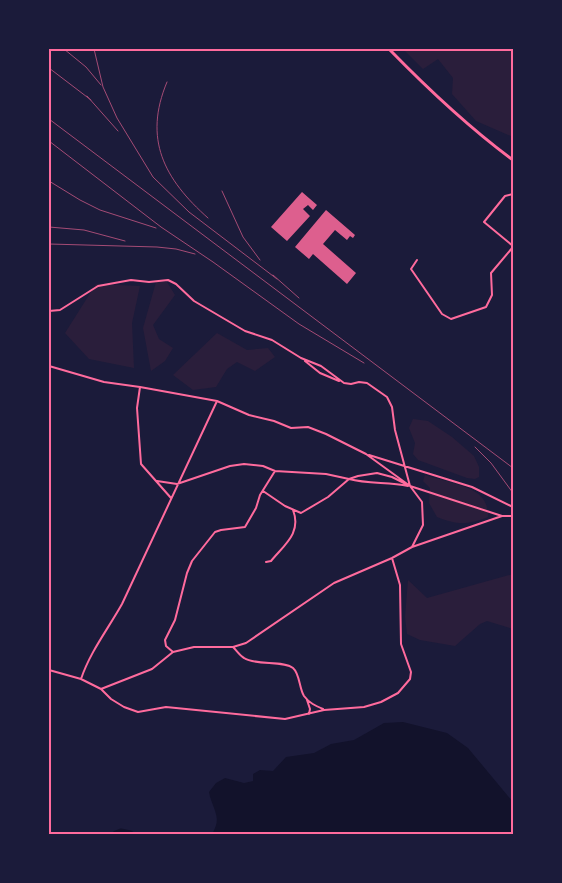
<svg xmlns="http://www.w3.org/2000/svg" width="562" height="883" font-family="'Playfair Display',serif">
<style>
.green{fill:#2a1e3b}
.water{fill:#12122b}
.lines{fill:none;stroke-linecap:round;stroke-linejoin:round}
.river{stroke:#12122b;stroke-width:7}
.building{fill:#dd5f8e}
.minor{stroke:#ff6b9d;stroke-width:2}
.primary{stroke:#ff6b9d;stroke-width:3}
.rail{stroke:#a44b75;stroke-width:1}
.neatline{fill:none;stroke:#ff6b9d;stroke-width:2}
</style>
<rect width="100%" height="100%" fill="#1b1b3a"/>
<path class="green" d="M403,49H513V137L476,121L452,94L453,78L438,59L423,69Z
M156,282H167L175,295L153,325L159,339L173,348L165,361L151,371L143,328Z
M96,284L140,286L132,323L134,368L89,359L65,333Z
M217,333L247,350L268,348L275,357L255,371L237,362L227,369L216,387L193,390L173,375Z
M413,419L428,421L452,437L474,456L479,467V477L475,479L467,478L418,460L413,454L415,443L409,428Z
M425,475C439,480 476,486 483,499C487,504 488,511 488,517C467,525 458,525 437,517L429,503L430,488L423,481Z
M513,574V629L487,621L480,624L455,646L420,640L407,634L405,617L408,580L427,598Z"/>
<path class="water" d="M403,722L447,733L468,748L513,802V834H212C223,817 212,809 209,792L216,783L225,778L244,783L253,781V774L260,770L273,771L286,757L314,753L331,744L354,740L384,723Z"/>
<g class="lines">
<path class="river" d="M116,834L121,832L130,834"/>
</g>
<path class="building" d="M302,192L317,205L313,210L308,205L303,209L310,216L287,241L271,227Z
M326,210L355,235L353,238L350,236L347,240L335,230L323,244L356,273L347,284L313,254L309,259L295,247Z"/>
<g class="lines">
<path class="minor" d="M513,194L505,196L484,222L513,246
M417,260L411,269L442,314L451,319L486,307L492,295L491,273L513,247
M49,311L60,310L98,286L131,280L149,282L168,280L176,284L194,301L245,331L272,340L301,358L321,366L344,383L351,384L359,382L367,383L387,397L392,407L395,430L410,486L422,502L423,525L412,547
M305,361L320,373L339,381
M49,366L104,382L140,387L217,401L249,415L274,421L291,428L308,427L326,434L366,454L410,486L502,516
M140,387L137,408L141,464L171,498
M369,455L472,487L513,507
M157,481L177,484L230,466L244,464L263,466L275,471L326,474L349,479L358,476L377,473L392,477L406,484
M263,491L285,506L301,513L328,497L349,479C368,484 388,482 408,486
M266,562L271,561C284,545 302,533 293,510
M233,647C236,650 240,656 244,658C256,666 283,660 293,668C300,674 299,688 304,696C309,703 316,706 323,709
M173,652L166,646L165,640L175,620L187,573L192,561L215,532L221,530L245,527L256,508L260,495L275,471
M49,670L81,679L101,689L111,699L124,707L138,712L166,707L285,719L324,710L364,707L381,702L398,693L410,679L411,672L401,644L400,585L392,558
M81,679C90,652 108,629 122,604L217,401
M101,689L152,669L173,652L194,647H233L246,643L334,583L392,558L412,547L502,516H513
M307,700L310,709L309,714"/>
<path class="primary" d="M389,49C428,89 468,127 513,160"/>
<path class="rail" d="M64,49L86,67L101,85
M94,49L103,87L117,118L153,177L189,212L277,279
M49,68L91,100
M167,82C143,139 164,179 208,218
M87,96L118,131
M49,119L513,468
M49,141L161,227L213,262L299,324L364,363
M49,181L80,200L100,210L156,228
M222,191L243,237L260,260
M49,227L84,230L125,241
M49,244L157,247L176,249L195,254
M273,275L299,298
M475,447L491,463L513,493"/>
</g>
<rect width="562" height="883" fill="none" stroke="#1b1b3a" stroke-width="100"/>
<rect x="50" y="50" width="462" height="783" class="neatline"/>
</svg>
